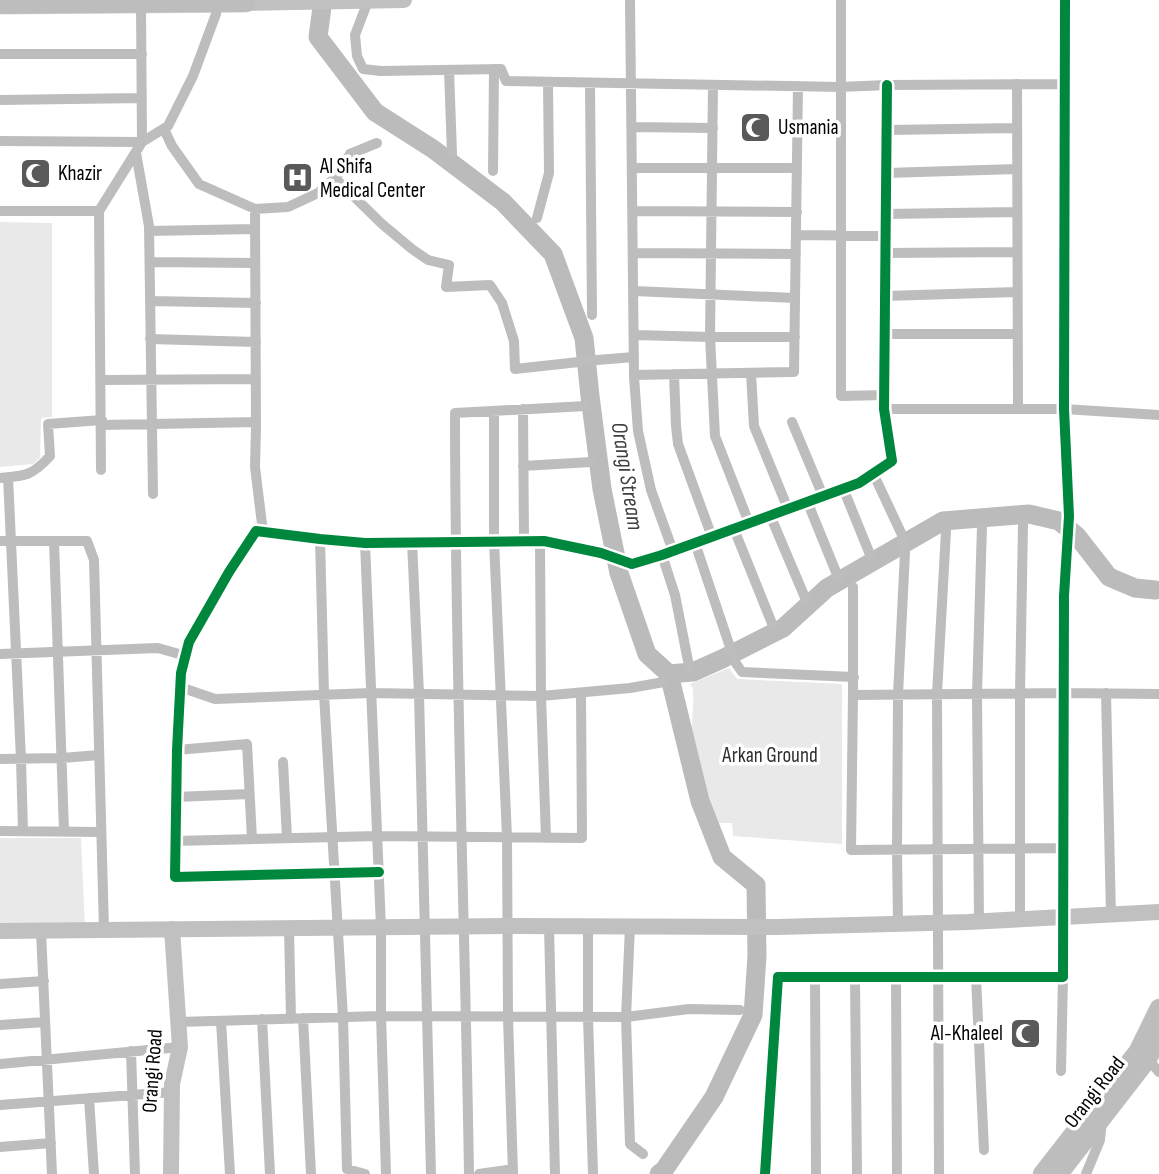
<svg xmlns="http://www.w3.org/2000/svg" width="1159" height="1174" font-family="'Sofia Sans Condensed',sans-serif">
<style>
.green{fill:#e9e9e9}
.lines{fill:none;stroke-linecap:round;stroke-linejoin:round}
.river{stroke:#bbb;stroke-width:19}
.primary-casing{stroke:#dbdbdb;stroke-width:19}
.street{stroke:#bdbdbd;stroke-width:10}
.secondary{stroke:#c0c0c0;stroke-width:16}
.primary{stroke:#bdbdbd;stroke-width:18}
.cycleway-casing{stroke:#fff;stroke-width:15}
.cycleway{stroke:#00873e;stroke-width:10}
.labels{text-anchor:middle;stroke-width:7;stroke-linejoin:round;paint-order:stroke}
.poi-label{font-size:21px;fill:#000;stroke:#fff;text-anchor:start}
.park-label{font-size:21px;fill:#2e2e2e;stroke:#fff}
.street-label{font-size:21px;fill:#000;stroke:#fff}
.water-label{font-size:23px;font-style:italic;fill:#3f3f3f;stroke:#fff}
</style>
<rect width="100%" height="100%" fill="#fff"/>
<path class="green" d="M0,222L52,223V417L41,418L40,458L33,464L0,467Z
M729,668L737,679L842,684V844L733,836L732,823H718C703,795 694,759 692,728C692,715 694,702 693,689L690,684Z
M0,838H81L85,930H0Z"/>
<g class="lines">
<path class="river" d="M323,0L318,37L375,112L433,149L503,202L553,254L584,338L590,396L602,489L619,573L647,654L669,674L700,801L722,857L756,885L757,956L753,1015L714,1097L664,1170L659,1174
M669,674L693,672L722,659L783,628L827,588L943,521L1029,514L1059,521L1077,536L1109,577L1135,588L1155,590"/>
<defs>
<path id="primary" d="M0,5L246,3V0
M1042,1174L1138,1051L1159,1008
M1059,1174L1148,1059L1158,1038"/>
</defs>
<use href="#primary" class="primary-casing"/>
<path class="street" d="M630,0L634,377L638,431L651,490L673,551
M841,0V396L885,395
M368,1L355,35L357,56L363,69L381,71L501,69L506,81L840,87L887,85L1065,84
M0,54H142
M449,70L452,154
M590,83L592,315
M1017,84L1018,409
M713,85L710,337L715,436L749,523
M0,100L142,98
M632,127L713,128
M164,129L172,146L199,184L255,209L288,207L318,193L337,176L350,154L377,143
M887,130L1017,128
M0,141L142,142L141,4
M136,153L149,226L153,494
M633,168H797
M493,171L494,69
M886,173L1017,169
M335,178L382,224L412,249L428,260L449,265L446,287L490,285L502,303L514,341L515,369L597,360L634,357
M255,209L256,427L255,467L263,532
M0,211H99L142,142L168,126L193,76L216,14L215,3
M99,211L101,470
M633,211L797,212
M886,214L1017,212
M537,218L549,173L548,82
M149,231L255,229
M796,235L886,236
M634,253L796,254
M886,253L1017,252
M150,262L255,263
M634,291L795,298
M885,296L1017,292
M150,301L256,303
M885,334H1018
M635,335L710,337H795
M150,339L256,342
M751,373L754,426L788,509
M674,374L676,426L678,444L712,537
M634,375L794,372L798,86
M101,380L256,379
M523,409L524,541
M884,409H1064L1159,415
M494,411V541L507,837L508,1017L513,1174
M792,422L823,496
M102,425L256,422
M523,466L591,462
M873,473L903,537L905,552L898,695L897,850L898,924
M8,477L21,759L23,831
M0,478C25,476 32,476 50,456L48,424L102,420
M843,488L871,557
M807,501L838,577
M770,515L806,600
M734,529L773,626
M320,539L324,694L343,1017L347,1169L365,1174
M0,541H87L94,560L104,930
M54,541L64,831
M540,541L541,696L546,838
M412,542L419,694L431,1174
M365,543L381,928V1016L386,1174
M695,543L730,647L735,662L742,672L854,677
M662,555L675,595L689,666
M853,587V695
M0,654L158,648L186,656
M180,687L215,699L371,693L541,696L630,688L664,682
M1106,693L1111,916
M177,750L247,744L252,839
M0,759L62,758L99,755
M283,762L287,838
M176,797L249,794
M0,831L101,832
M175,841L378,836L582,838L581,693
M1064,848L851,850L853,695L1064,693L1159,694
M379,872L175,877L177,750L181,673L189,642L229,572L256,531L320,539L365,543L544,541L601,553L632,564L662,555L859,483L892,461L884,409L887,85
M1020,920V693L1023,524
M979,922L977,694L982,526
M549,926L555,1174
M588,926V1017L593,1174
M630,926L626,1017L630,1144L643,1154
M289,929L291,1019
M41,931L52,1174
M855,977L857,1174
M896,977L897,1174
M976,977L984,1150
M815,978L816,1174
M0,984L44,981
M303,1018L311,1174
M262,1019L270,1174
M221,1021L230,1174
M178,1022L381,1016L626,1017L689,1009L740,1010
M0,1025L45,1022
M131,1051L135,1174
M1148,1059L1159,1072
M0,1064L180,1047
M1061,1071L1063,977
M89,1098L94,1174
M0,1105L172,1092
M0,1147L51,1143
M469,1174C465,920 455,666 455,413L586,406
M479,1174L513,1169
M765,1174L778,977H1063L1064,596L1069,516L1064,409L1065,0
M939,1174L937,694L946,531
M1086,1174L1100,1140L1102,1120"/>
<path class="secondary" d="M246,3L404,0
M0,931L507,926L777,927L968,922L1159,912
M171,1174L172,1084L180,1047L172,929"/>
<use href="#primary" class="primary"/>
<defs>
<path id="cycleway" d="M379,872L175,877L177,750L181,673L189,642L229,572L256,531L320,539L365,543L544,541L601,553L632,564L662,555L859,483L892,461L884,409L887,85
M765,1174L778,977H1063L1064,596L1069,516L1064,409L1065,0"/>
</defs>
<use href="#cycleway" class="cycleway-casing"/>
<use href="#cycleway" class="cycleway"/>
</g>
<defs>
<symbol id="mosque-square" viewBox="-11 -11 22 22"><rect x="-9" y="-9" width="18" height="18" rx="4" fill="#595959" stroke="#fff"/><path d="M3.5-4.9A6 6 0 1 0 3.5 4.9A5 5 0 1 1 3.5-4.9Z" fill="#fff"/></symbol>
<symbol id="hospital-square" viewBox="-11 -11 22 22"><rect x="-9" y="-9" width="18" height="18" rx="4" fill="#595959" stroke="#fff"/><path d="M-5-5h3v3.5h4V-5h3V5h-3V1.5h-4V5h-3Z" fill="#fff"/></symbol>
</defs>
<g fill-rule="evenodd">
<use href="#mosque-square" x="738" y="110" width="35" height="35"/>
<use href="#mosque-square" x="18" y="156" width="35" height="35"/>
<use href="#hospital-square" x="280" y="160" width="35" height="35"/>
<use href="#mosque-square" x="1008" y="1016" width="35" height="35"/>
</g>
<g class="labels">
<g class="poi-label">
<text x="778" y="134">Usmania</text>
<text x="320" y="173">Al Shifa<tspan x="320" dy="24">Medical Center</tspan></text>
<text x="58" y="180">Khazir</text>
<text x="1003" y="1040" text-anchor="end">Al-Khaleel</text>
</g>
<g class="park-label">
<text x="770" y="762">Arkan Ground</text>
</g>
<g class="street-label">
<text transform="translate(152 1071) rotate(-86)" y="7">Orangi Road</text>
<text transform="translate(1094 1092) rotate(-52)" y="7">Orangi Road</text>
</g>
<g class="water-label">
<text transform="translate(628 476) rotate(81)" y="8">Orangi Stream</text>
</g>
</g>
</svg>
